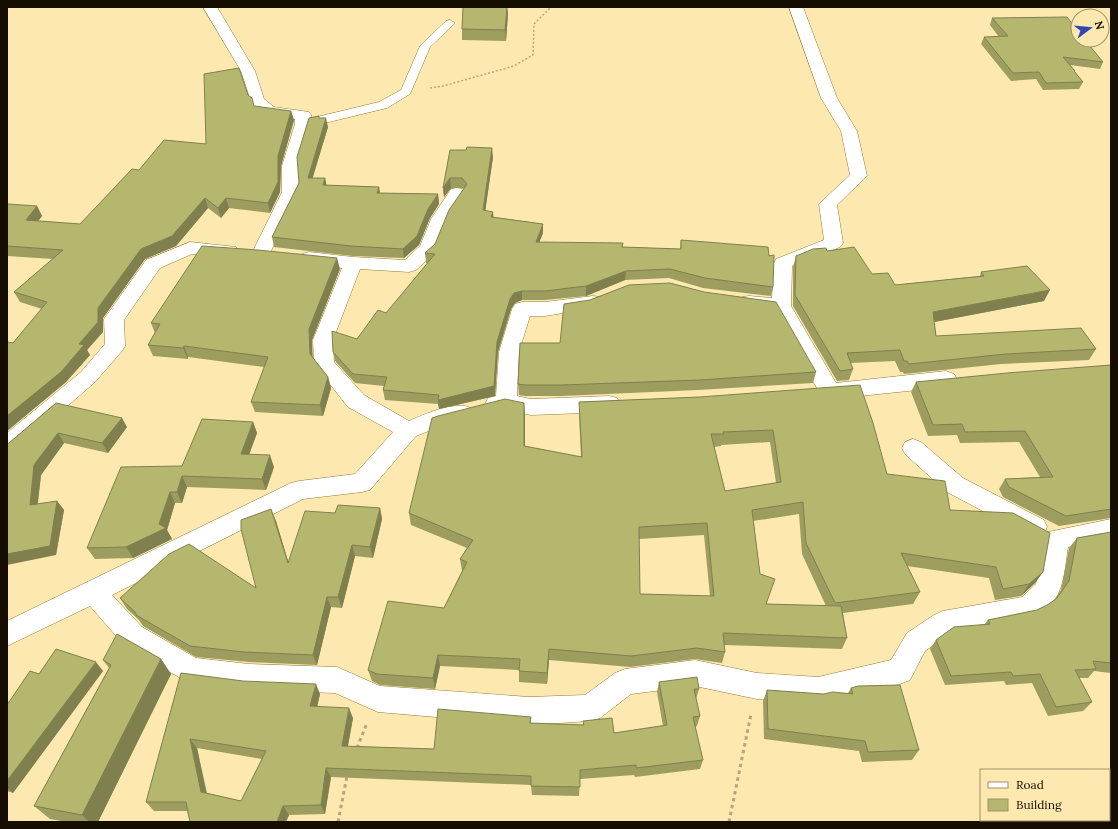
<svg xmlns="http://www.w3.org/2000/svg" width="1118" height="829" font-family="Lora,serif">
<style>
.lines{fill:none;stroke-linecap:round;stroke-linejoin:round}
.service-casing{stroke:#947b34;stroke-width:1}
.minor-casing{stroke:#947b34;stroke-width:1}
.path-far1{stroke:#b7a67b;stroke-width:1.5;stroke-dasharray:2 2;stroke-linecap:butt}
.path{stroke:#b7a67b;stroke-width:3;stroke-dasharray:3.5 3.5;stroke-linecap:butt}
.service{fill:#fff;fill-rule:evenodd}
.minor{fill:#fff;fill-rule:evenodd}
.wall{fill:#9c9d5f;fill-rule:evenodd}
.shaded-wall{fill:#7f804d}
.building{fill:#b5b76e;stroke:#7f804d;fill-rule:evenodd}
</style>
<rect width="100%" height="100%" fill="#fde8b0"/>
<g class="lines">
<defs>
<path id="service" d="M450,20L455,23L430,47L410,94L387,108L304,128L300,127L298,124L300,121L379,102L401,90L420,46L446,21Z"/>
<path id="minor" d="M203,7H217L255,71L264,99L274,107L309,112L311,115V124L298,166L300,192L270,253L268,257L261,259L254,257L252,253L282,192V166L295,124V119L265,114L252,104L241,71Z
M789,7H803L837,98L857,131L867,176L837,205L843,243L840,247L792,266L791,306L836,383L946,371L954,374L957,379L954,384L946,387L831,399L822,397L774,312L742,307L739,302L742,297L749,296L772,298L774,263L776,259L824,240L819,204L850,175L841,131L821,98Z
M457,188L463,189L466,193L449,219L435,253L416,270L409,272L360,269L333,340L334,362L364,395L409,421C425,414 452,402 469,407L472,413L469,419L439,427L416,436L370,490L362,492L303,499L112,595L142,627L196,658L249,664L337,667L380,686L529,697L585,695L615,673L625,669L695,660L757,673L818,677L891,660L907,633L934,615L943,611L1022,597L1036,584L1045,539L1048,532L1111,519V539L1068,547C1063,579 1064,606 1029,618L949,634L925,651L910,680L900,684L818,703L757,699L695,686L631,694L600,718L590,721L529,725L378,712L335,693L249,690L192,683L182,679L124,645L90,606L7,646V621L291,483L299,481L355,474L393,432L348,407L314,364L313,340L342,268L302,262L300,258L302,254L309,252L353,257L405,260L420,246L431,219L451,189Z
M190,242L236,247L238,251L236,255L229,257L192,254L160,268L124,320L125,346L122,351L95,382L15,452L7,455V433L81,372L105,344L104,319L146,260Z
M593,296L600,297L603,302L600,307L545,316H530L519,352L517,396L531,399L609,396L617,398L620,404L617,410L609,412L531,415L506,410L496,412L488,410L485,404L488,398L496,396L499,352L512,309L515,304L522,302H545Z
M913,439L921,442L963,478L1044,520L1047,527L1044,534L1035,537L1026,534L947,492L905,454L902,448L905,442Z"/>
</defs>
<use href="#service" class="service-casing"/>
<use href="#minor" class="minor-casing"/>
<path class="path-far1" d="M430,88L443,86L514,66L533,55L534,24L551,7"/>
<path class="path" d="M357,748L367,723
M338,822L347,776
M729,822L751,714"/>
<use href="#service" class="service"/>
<use href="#minor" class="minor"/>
</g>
<path class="wall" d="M463,7H507L508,14L506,41L462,40V29Z
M992,18L1103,62L1100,69L1070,65L1075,71V72L1083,82L1079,89L1043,90L1036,79L1011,81L981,44L984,37H999L990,25Z
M248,95L254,106L291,111L294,120L281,166L280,192L270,213L229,208L221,218L208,208L176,246L145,259L103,318V332L87,350L90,355L66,382L7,431V342L13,343L42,309L20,302L14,292L53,259L7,256V205L37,206L42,216L38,221L80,224L139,170L206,144Z
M320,118L328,127L312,178H325L326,185L379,187L380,193L438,194L439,204L430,218L419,245L404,258L353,256L274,247L272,237L299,183Z
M450,150L493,157L485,211L494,217L543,224V233L539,242L623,247L680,249L681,240L769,256L773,287L771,296L703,288L669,278L625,280L586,296L545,300H522L515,303L511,309L498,352L495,396L439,409L438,404L385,400L383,390L384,386L355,383L335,361L333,352L357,339L386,313L428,263H426L425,253L435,244L464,188H451L444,197L443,188Z
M827,251L872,274L895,285L980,276L981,272L1044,301L934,322L936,336L1096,349L1089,360L1001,364L904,374L903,372H900L895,361L850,363L853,369L849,380L837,381L793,306V267L796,256Z
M340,269L312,340V357L328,377L331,388L323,416L255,412L251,402L264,367L188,357V359L153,356L148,345L155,333L151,323Z
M704,292L816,372L813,383L698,390L561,396H525L519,395L518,384L560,343Z
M1111,365V518L1059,526L1003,497L999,489L1005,479L1040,477L1019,442L960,443L957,435L928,436L911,392L916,382Z
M700,397L887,474L950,510L1043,572L1035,583L1021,596L995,600L989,578L907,566L920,592L913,604L843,613L847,638L842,649L724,645L725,652L722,663L695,659L630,667L549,660L547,684L519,682V670L440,666L435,689L380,685L372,681L368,670L444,608L462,571L460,559L467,548L411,525L409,513L524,403L525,446L581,457L579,414V402ZM770,442L776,483L725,491L714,447L721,446V445ZM799,514L802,554L826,606L767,604L760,574L753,521ZM704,535L710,596L640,594L639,539Z
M56,403L127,427L108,453L64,443L41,475L38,504L57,501L64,510L56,555L9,443Z
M253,422L257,433L249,455L274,467L266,490L187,487L182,503H175L167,530L172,539L133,558L95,559L87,548L182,466Z
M380,508L382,519L373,558L355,556L342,608L331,607L317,665L249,662L196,657L143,626L139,620L127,609L120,598L256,588L276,521L288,562L335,513Z
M1111,532V673L1094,671L1088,678H1079L1092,702L1083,711L1048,716L1032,683L1006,685L1004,681L945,685L930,649L936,640L984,625L988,620L1037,610L1049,604L1055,599L1061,590L1069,548L1077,538Z
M161,659L171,674L98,822H67L50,819L34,806L109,668L103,660Z
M103,671L13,793L7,791V705L39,674Z
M181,673L320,694L317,707L353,718L348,746L434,749L531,717V723L583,725V721L614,733L663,726L657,692L659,682L699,689L696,699L700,716L697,726L695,727L703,760L700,769L635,777L634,775L580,779L579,796L532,795L531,785L331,777L325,814L289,815L286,822H190L187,811H154L146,802ZM197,748L262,759L241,801L207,793Z
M851,688L919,750L912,760L862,762L859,751L764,739L763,701L767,690L823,694L848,693Z"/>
<path class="shaded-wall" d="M507,7L508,14L506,41L505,30Z
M291,111L294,120L281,166L280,192L270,213L268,203L278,156Z
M326,118L328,127L310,187L308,178Z
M492,148L493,157L484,220L483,210Z
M325,178L327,187L323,185Z
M450,178L451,188L444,197L443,188Z
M379,187L380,196L377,193Z
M438,194L439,204L430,218L419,245L404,258L403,249Z
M205,198L208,208L176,246L145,259L103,318V332L87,350L90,355L66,382L7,431V416L79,344L98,308L141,249Z
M226,198L229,208L221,218L218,208Z
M37,206L42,216L31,230L26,220Z
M493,212L494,221L491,217Z
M543,224V233L536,251V242Z
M337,258L340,269L312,340L313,365L310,354L309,329Z
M626,271L625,280L586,296V286Z
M1050,290L1044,301L929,323L933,312Z
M522,291V300L515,303L511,309L498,352L495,396L439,409L438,400L497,342L510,299L514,293Z
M184,346L188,357V359L183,348Z
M328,377L331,388L323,416L320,405Z
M524,403L525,415V459L524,446Z
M122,418L127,427L108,453L102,443Z
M253,422L257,433L245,465L241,454Z
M58,433L64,443L41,475L36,515L30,505L34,465Z
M270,455L274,467L266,490L262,479Z
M182,476L187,487L182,503L177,492Z
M170,492L175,503L167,530L172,539L133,558L126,547L159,524Z
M57,501L64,510L56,555L7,565V554Z
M380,508L382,519L373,558L370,547Z
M271,509L276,521L292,574L288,563Z
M352,545L355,556L342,608L338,597Z
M1043,572L1035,583L1021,596L1029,584Z
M327,597L331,607L317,665L313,655Z
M549,649V660L547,684V673Z
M438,655L440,666L435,689L433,678Z
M161,659L171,674L98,822H89L82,815Z
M96,662L103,671L13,793L7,788V781Z
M316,684L320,694L315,716L310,706Z
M349,708L353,718L346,756L342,746Z
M190,739L197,748L208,801L201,792Z
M326,768L331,777L325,814L321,805Z
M283,806L289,815L286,822H277Z"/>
<path class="building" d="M463,7H507L505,30L462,29Z
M1067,17L1078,31V40H1085L1103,62L1063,57L1075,71H1074L1083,82L1046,83L1039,72L1013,73L984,37L1008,36L992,18Z
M239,68L248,95L252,98L254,106L291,111L278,156V182L268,203L226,198L218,208L205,198L172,236L141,249L98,308V322L79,344L84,345L61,372L7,416V342L13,343L47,302L14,292L63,250L7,246V205L8,204L37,206L26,220L80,224L132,169L139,170L164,140L206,144L204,74Z
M319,116V118H326L308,178H325L323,185L379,187L377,193L438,194L428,209L417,236L403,249L351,246L272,237L299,183L297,157L309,118Z
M467,147L492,148L483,210L493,212L491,217L543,224L536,242L623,243L622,247L681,249V240L768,247L769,256L774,255L773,287L705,278L670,269L626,271L586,286L545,291H522L514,293L510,299L497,342L494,386L438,400L439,395L383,390L387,377L353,374L333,352L332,331L357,339L378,310L386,313L435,254L425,253L435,244L449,210L467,184L462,178H450L443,188L450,150H466Z
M202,246L258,250L337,258L309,329L310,354L328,377L320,405L251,402L268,357L184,346L183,348L148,345L160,324L151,323Z
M854,247L872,274L888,273L895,285L984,276L981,272L1027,266L1050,290L933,312L936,336L1081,328L1096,349L1006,354L909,364L907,361H904L900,350L847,353L853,369L840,371L795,295L796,256L813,249L826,248L827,251Z
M670,283L704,292L776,302L816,372L700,380L561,385H525L518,384L520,343H560L564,304L590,300L629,285Z
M1111,365V509L1066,516L1009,487L1005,479L1053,477L1025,431L965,432L962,424L933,425L916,382L1007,373Z
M860,385L873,423L887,474L945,481L950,510L1013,513L1050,533L1043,572L1029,584L1003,589L996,567L901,553L920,592L835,603L806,543L803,502L752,510L760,574L775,579L766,604L841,606L847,638L723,633L725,652L697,648L631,656L549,649L547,673L519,671L520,659L438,655L433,678L377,674L368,670L388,601L444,608L467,562L460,559L473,540L409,513L432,418L438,416L505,399L524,403V446L582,457L579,402L700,397ZM773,430L781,482L725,491L711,434H724L723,432ZM707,523L714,596L640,594L639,527Z
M56,403L122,418L102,443L58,433L34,465L30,505L57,501L50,546L7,554V444L9,443Z
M202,419L253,422L241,454L270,455L262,479L182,476L177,492H170L159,524L166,528L126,547L87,548L121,467L182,466Z
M338,505L380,508L370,547L352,545L338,597H327L313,655L244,652L190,646L136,615V613L120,598L169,554L189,544L256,588L241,529V520L271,509L288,563L305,511L335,513Z
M1111,532V663L1093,661L1096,669L1075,670L1092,702L1056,707L1040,674L1013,676L1011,672L951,676L936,640L954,627L990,624L988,620L1037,610L1049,604L1057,598L1069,581L1077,538Z
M117,634L161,659L82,815L34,806L111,665L103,660Z
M56,649L96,662L7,781V705L30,671L39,674Z
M181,673L243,681L316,684L310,706L349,708L342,746L434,749L438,709L531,717L530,723L584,725L583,721L612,718L614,733L667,725L659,682L697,677L699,689H694L700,716L693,717L703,760L636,768V765L580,770V787L531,786V776L326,768L321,805L283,806L277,822H190L186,802H146ZM190,739L266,751L241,801L201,792Z
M900,685L919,750L868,752L865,741L768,729L767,690L823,694L833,692L853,694L851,688L858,686Z"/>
<rect width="1118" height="829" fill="none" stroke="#150e00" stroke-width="16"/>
<rect x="980" y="769" width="130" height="52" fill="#fde8b0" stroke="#a0916a"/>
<rect x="988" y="782" width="20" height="6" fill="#ffffff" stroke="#a0916a"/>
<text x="1016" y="789" font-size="12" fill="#150e00">Road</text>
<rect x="988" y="799" width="20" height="12" fill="#b5b76e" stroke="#a0916a"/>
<text x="1016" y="809" font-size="12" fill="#150e00">Building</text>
<g transform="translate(1090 28) rotate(74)"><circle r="19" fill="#fde8b0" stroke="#a0916a"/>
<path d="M0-3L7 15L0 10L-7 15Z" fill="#3346b8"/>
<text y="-6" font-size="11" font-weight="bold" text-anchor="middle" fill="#150e00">N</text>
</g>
</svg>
